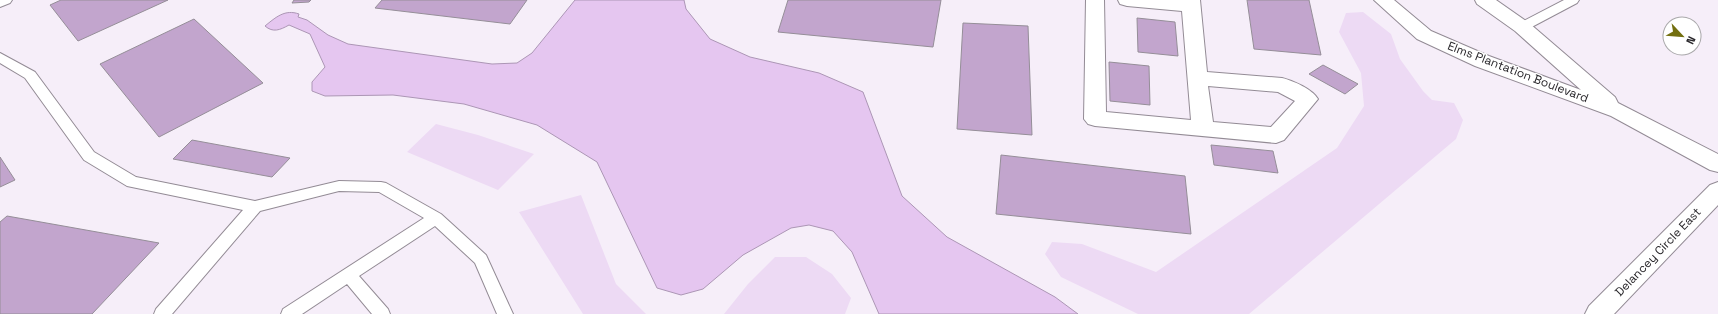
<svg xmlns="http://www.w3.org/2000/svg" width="1718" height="314" font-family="'Space Grotesk',sans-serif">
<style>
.green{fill:#eddaf4}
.water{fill:#e5c6f0;stroke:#ac96b5}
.building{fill:#c2a5cd;stroke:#958e98}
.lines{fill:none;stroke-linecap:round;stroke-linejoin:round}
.service-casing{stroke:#938b95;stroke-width:2}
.minor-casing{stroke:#938b95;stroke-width:2}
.service{fill:#fff;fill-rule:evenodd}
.minor{fill:#fff;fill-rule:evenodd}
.labels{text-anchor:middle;stroke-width:3;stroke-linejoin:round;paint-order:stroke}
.street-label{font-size:12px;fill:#28262a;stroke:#fff}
</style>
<rect width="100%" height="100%" fill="#f6eef9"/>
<path class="green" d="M1363,12L1391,34L1400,59L1423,91L1432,100L1454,103L1463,120L1456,139L1249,314H1138L1061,277L1045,254L1052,242L1082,244L1156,272L1337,148L1364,106L1361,73L1339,32L1346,13Z
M436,124L478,135L534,154L498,190L407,152Z
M581,195L616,284L646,314H583L519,212Z
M775,257H806L832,274L851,298L845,314H724L748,284Z"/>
<path class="water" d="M575,0H684L686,9L710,39L750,57L819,73L863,92L902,196L947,237L1055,297L1078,314H879L852,252L833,231L809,225L791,228L743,255L703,289L681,295L657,288L597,162L537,125L464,104L393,95L325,96L312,91V82L325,67L310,34L289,25C280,30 273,33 265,26C276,17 285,9 299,14L298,17L307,20L328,35L348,44L492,64L517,63L532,53Z"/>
<path class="building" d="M61,0H168L78,41L50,5Z
M294,0H311L309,2L292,3Z
M382,0H527L510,24L375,8Z
M788,0H941L933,47L778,32Z
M1247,0H1309L1321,55L1254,49Z
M1137,18L1175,22L1178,56L1138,52Z
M194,19L263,83L159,137L100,64Z
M963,23L1028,26L1032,135L957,129Z
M1109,62L1149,66L1150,105L1110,101Z
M1323,65L1358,84L1345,94L1309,74Z
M192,140L290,158L272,177L173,159Z
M1211,145L1273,151L1278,173L1214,165Z
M1001,155L1185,176L1191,234L996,214Z
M0,157L15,180L0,187Z
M7,216L159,243L92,314H0V222Z"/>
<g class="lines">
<defs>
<path id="service" d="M0,0H12L10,3L0,7Z
M1564,0H1579L1577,3L1526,30H1518L1516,27L1518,24Z
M0,53L35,72L94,152L136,177L255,201L339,181L381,182L386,183L441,214L486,255L513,314H497L475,263L435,226L359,276L388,309L390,314H372L347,284L302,314H281L283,309L424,218L379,192L339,191L260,211L172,314H154L156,309L243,210L127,186L84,160L25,78L0,63Z"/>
<path id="minor" d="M1086,0H1104L1106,112L1191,120L1182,11L1127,6L1120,4L1118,0H1200L1207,72L1282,78C1294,81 1312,89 1318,99L1284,140L1276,143L1095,126L1088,124L1084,119ZM1208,86L1278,92L1295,101L1271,127L1213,122Z
M1374,0H1394L1431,31L1489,56L1581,90L1515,31L1477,4L1475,0H1496L1529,23L1615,97L1618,103L1718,154V172L1710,170L1611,116L1475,66L1417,39Z
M1718,182V205L1614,314H1585L1589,306L1710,185Z"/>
</defs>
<use href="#service" class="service-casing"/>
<use href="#minor" class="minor-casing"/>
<use href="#service" class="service"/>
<use href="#minor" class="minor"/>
</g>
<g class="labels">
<g class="street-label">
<text transform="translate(1518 72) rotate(21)" y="4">Elms Plantation Boulevard</text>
<text transform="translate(1658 252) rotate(-46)" y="4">Delancey Circle East</text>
</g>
</g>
<g transform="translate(1682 36) rotate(116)"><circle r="19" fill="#ffffff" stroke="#a9a8aa"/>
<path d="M0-3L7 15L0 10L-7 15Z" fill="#736f0f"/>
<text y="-6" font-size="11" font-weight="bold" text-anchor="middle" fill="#28262a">N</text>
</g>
</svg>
